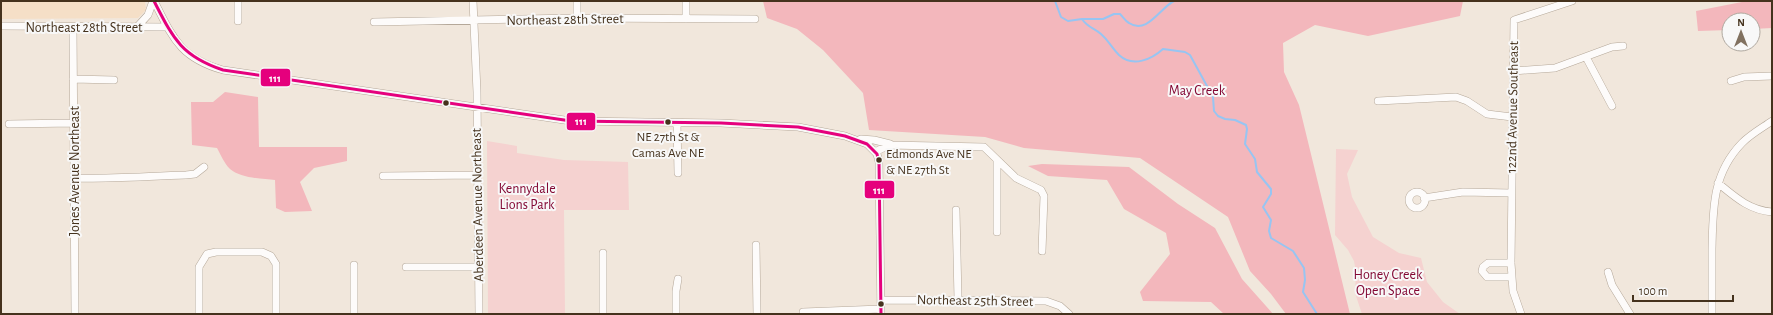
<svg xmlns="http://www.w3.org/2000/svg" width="1773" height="315" font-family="'Alegreya Sans',sans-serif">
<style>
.built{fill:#f5dfc7}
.green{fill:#f5d2d0}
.forest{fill:#f3b7bc}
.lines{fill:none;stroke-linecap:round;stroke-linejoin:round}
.stream{stroke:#97c5f2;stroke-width:2}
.minor-casing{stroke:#b5a899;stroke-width:8}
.minor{stroke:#fdfbfa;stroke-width:7}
.bus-1-casing{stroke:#f8f8f8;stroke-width:6}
.bus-1{stroke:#e5007d;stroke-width:3}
.bus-dot{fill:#45321d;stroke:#f8f8f8;stroke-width:1.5}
.labels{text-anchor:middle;stroke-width:4;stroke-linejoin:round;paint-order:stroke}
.bus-label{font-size:13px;fill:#45321d;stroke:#f8f8f8}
.street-label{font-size:14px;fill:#45321d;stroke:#f8f8f8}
.park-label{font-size:14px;fill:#830834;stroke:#f8f8f8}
.line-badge{stroke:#f8f8f8;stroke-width:1.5}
.badge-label{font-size:11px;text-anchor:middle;font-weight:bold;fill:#fff}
</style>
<rect width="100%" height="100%" fill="#f1e7dc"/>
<path class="built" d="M1,1H145L146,10L138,18L1,19Z"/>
<path class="green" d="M487,141L517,146V153L564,160L628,162L629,210H564L565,314H488Z
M1336,149L1358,150L1347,174L1352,197L1373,237L1399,253L1421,258L1427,282L1443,302L1460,314H1362L1355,293L1356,272L1354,261L1348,250L1335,235Z"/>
<path class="forest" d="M763,1H1463L1460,16L1368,36L1315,25L1283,43L1284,72L1299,105L1350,314H1286L1271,294L1250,271L1228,217L1140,158L1024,148L985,137L869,130L863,93L823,50L797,29L767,18Z
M1747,1H1772V28L1753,29V20H1729V30L1698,31L1696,11Z
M225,92L258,97L259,147H347V161L314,168L300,182L312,211L285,212L276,208L275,180C263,179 240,178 230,169C224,163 221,155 217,148L192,145L191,102H213Z
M1042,164L1129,167L1178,204L1215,228L1242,279L1273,314H1224L1211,302L1143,301L1140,292L1170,254L1166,233L1124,209L1107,180L1048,176L1028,166Z"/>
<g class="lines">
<path class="stream" d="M1055,1L1061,17L1068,21L1082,19H1103L1114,14H1120C1123,17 1125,21 1129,23C1147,35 1160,8 1174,1
M1082,19C1087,27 1094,28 1101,34C1108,40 1112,48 1119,55C1133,68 1152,59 1163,49L1185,52L1190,55L1213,97L1214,111L1218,116L1225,119L1235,120L1246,125L1247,129L1245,144L1255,159L1257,172L1271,189V194L1263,207L1271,220L1269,231L1271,238L1293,251L1304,268L1305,280L1303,292L1317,314"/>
<defs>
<path id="minor" d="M154,1C173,38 180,58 223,70L571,121L721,123L798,127L845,136L867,144L877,154L879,162L881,314
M473,1L477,92L479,314
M577,1V18
M686,19V1
M238,21V1
M374,22L577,18L755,19
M1,26L167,27
M73,27L75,314
M137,27L148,15L153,1
M1586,57L1612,106
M1513,71L1555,68L1612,47L1623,46
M73,79L114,80
M1731,81L1744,77L1772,76
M1378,101L1456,97L1467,101L1487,114L1512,117
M677,123L678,173
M9,124L73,123
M861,139L874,140L890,144
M875,152L889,145L984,147L1016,178L1041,190L1044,196L1042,251
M997,160V232
M383,176L478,175
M74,178C111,179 149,176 186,175L195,174L204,167
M1718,183C1735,197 1749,210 1772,212
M1409 200a8 8 0 1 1 16 0a8 8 0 1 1-16 0Z
M1424,198L1463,192L1511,193
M956,210L958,299
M756,245L757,314
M603,253V314
M1511,263H1488L1483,267L1482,271L1487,277H1511
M354,265V314
M406,267H478
M1608,272L1612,285L1630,314
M881,300L1046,301L1060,306L1069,314
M803,312L881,309
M199,314V267L207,254L216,252H262L271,256L276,264V314
M676,314V291L678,279
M1521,314L1513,291L1511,263L1514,20L1572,1
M1712,314C1712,292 1712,271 1712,249C1713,209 1712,174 1742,143C1751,134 1762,128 1772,121"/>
</defs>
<use href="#minor" class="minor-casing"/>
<use href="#minor" class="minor"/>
<defs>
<path id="bus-1" d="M154,1C173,38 181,56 223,70L571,121L721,123L798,127L845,136L867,144L877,154L879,162L881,314"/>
</defs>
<use href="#bus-1" class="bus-1-casing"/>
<use href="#bus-1" class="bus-1"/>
</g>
<g class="bus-dot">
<circle cx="446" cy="103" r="3.5"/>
<circle cx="668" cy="122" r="3.5"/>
<circle cx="879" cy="160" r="3.5"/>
<circle cx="881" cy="304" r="3.5"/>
</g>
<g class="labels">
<g class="bus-label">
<text x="668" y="141">NE 27th St &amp;<tspan x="668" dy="16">Camas Ave NE</tspan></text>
<text x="886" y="158" text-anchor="start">Edmonds Ave NE<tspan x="886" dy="16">&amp; NE 27th St</tspan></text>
</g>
<g class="street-label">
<text transform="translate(565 19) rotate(-1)" y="5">Northeast 28th Street</text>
<text x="84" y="32">Northeast 28th Street</text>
<text transform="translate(1512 107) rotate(-89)" y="5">122nd Avenue Southeast</text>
<text transform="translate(74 171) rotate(-90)" y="5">Jones Avenue Northeast</text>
<text transform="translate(477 205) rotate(-91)" y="5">Aberdeen Avenue Northeast</text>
<text transform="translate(975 300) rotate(1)" y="5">Northeast 25th Street</text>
</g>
<g class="park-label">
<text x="1197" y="95">May Creek</text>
<text x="527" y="193">Kennydale<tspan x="527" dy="16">Lions Park</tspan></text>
<text x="1388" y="279">Honey Creek<tspan x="1388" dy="16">Open Space</tspan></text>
</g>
</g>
<g class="line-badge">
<rect x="260" y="68" width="31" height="19" rx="4" fill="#e5007d"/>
<rect x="566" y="112" width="30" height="19" rx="4" fill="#e5007d"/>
<rect x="864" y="180" width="31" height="19" rx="4" fill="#e5007d"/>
</g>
<g class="badge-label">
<text x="275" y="82">111</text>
<text x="581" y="125">111</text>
<text x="879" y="194">111</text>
</g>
<rect width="1773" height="315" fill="none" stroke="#45321d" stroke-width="4"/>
<g transform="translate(1741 32)"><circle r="19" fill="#f8f8f8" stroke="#b0a9a0"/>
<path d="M0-3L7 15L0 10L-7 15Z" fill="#817160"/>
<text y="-6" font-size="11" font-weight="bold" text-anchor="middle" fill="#45321d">N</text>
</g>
<path d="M1633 295v6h100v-6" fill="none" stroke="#45321d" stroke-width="2"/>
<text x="1639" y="295" font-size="12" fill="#45321d" stroke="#f8f8f8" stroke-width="3" paint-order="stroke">100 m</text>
</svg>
